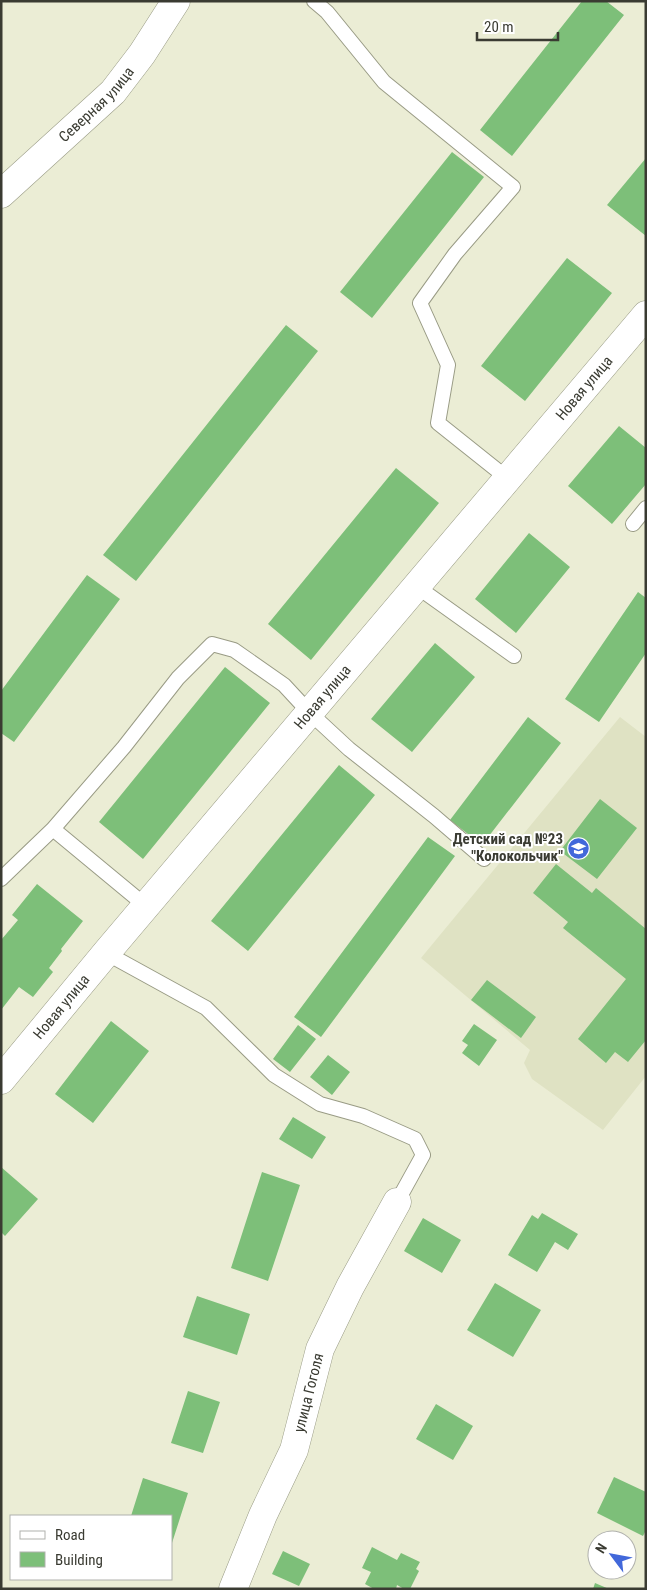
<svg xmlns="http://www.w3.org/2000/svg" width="647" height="1590" font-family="'Roboto Condensed',sans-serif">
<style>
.built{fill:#dfe2c3}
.building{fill:#7dbf79}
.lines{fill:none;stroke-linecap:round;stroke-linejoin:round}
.lane-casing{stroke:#999b85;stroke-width:16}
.street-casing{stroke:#999b85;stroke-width:29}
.lane{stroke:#fff;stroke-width:14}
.street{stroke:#fff;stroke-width:28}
.labels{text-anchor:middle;stroke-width:4;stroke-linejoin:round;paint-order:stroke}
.street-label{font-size:15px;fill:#3a3b32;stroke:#fff}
.poi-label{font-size:15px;font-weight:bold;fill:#3a3b32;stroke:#fff;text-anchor:end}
</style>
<rect width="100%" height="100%" fill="#ebedd5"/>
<path class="built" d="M620,717L646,737V1076L603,1130L532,1079L524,1063L530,1050L421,958Z"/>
<path class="building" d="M582,1H606L624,15L512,156L480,130Z
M452,152L484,177L372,318L340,292Z
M646,158V236L607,205Z
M567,258L612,293L525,401L481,366Z
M286,325L318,351L136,581L103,555Z
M619,426L646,448V484L612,524L568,486Z
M396,468L439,503L311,660L268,624Z
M529,533L570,567L516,633L475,599Z
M87,575L120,599L14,742L1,733V691Z
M638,592L646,598V653L599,722L565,699Z
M435,643L475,677L412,752L371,719Z
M225,667L270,703L143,859L99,822Z
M528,717L561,743L482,845L450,820Z
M339,765L375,795L248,951L211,921Z
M600,799L637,828L597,879L560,851Z
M428,837L455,856L321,1037L294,1017Z
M556,864L592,893L596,888L646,929V1040L628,1062L615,1052L606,1063L578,1039L626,979L563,928L568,922L533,893Z
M37,884L83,921L61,949L62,951L49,968L53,972L33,997L19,987L1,1010V940L18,920L12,915Z
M487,980L536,1017L521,1038L471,1000Z
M111,1021L149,1051L93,1123L55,1094Z
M474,1024L497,1040L479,1066L462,1053L468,1045L462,1041Z
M298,1025L316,1039L290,1072L273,1059Z
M328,1055L350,1072L332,1095L310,1077Z
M293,1117L326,1137L312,1159L279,1139Z
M1,1167L38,1199L5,1236L1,1232Z
M262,1172L300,1185L268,1281L231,1268Z
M542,1213L578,1234L568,1250L555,1242L537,1272L508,1255L532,1215L538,1219Z
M423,1218L461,1240L442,1273L404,1251Z
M495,1283L541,1310L513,1357L467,1330Z
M197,1296L250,1314L237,1355L183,1337Z
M188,1391L220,1402L203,1453L171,1443Z
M436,1404L473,1426L453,1460L416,1439Z
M614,1477L646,1492V1530L643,1536L597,1513Z
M143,1478L188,1493L172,1543L171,1516H131Z
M372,1547L397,1560L401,1553L420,1562L416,1569L419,1571L410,1589H404L397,1585L396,1589H374L365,1584L371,1572L362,1568Z
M283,1551L310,1564L299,1586L272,1574Z
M595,1583L609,1589H593Z"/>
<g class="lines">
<defs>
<path id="lane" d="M314,1L327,12L384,82L513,187L455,254L420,303L448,365L438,423L507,478
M633,524L646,508
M416,586L514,656
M53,829L146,906
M1,879L53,829L124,747L178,678L212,644L234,650L284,685L309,712L349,749L434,816L484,859
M106,953L206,1008L274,1075L320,1104L363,1116L415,1139L423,1155L397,1202"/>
<g id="street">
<path id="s1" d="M1,194L113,92L142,54L176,1"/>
<path id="s2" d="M1,1080L106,953L646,315"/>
<path id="s3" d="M233,1589L263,1515L294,1450L320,1349L350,1287L397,1202"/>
</g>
</defs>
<use href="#lane" class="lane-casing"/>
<use href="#street" class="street-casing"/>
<use href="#lane" class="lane"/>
<use href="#street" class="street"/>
</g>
<defs>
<symbol id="school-disc" viewBox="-11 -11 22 22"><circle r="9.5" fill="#4268da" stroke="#fff"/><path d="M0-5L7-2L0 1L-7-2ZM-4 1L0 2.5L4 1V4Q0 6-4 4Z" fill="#fff"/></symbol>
</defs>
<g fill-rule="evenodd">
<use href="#school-disc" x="566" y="836" width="25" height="25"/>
</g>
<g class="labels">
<g class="street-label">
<text dy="5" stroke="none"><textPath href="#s1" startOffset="131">Северная улица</textPath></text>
<text dy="5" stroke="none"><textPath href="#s2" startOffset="905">Новая улица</textPath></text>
<text dy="5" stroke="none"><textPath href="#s2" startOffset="500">Новая улица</textPath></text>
<text dy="5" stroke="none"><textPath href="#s2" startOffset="95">Новая улица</textPath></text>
<text dy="5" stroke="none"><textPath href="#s3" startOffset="211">улица Гоголя</textPath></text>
</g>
<g class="poi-label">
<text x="563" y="844">Детский сад №23<tspan x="563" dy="17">"Колокольчик"</tspan></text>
</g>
</g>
<rect width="647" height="1590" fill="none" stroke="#3a3b32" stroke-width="5"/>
<rect x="10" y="1515" width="162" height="65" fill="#ffffff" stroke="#b0b1ad"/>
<rect x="20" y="1531" width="25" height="8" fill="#ffffff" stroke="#b0b1ad"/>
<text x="55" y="1540" font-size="15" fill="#3a3b32">Road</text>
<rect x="20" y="1552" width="25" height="15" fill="#7dbf79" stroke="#b0b1ad"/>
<text x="55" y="1565" font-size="15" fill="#3a3b32">Building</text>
<g transform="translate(612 1555) rotate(302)"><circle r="24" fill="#ffffff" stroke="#b0b1ad"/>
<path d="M0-4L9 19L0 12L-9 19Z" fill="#4268da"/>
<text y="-8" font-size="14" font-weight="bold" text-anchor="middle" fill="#3a3b32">N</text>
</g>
<path d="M477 32v8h81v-8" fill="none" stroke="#3a3b32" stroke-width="2.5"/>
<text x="484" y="32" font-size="15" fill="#3a3b32" stroke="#ffffff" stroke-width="4" paint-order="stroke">20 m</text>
</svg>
